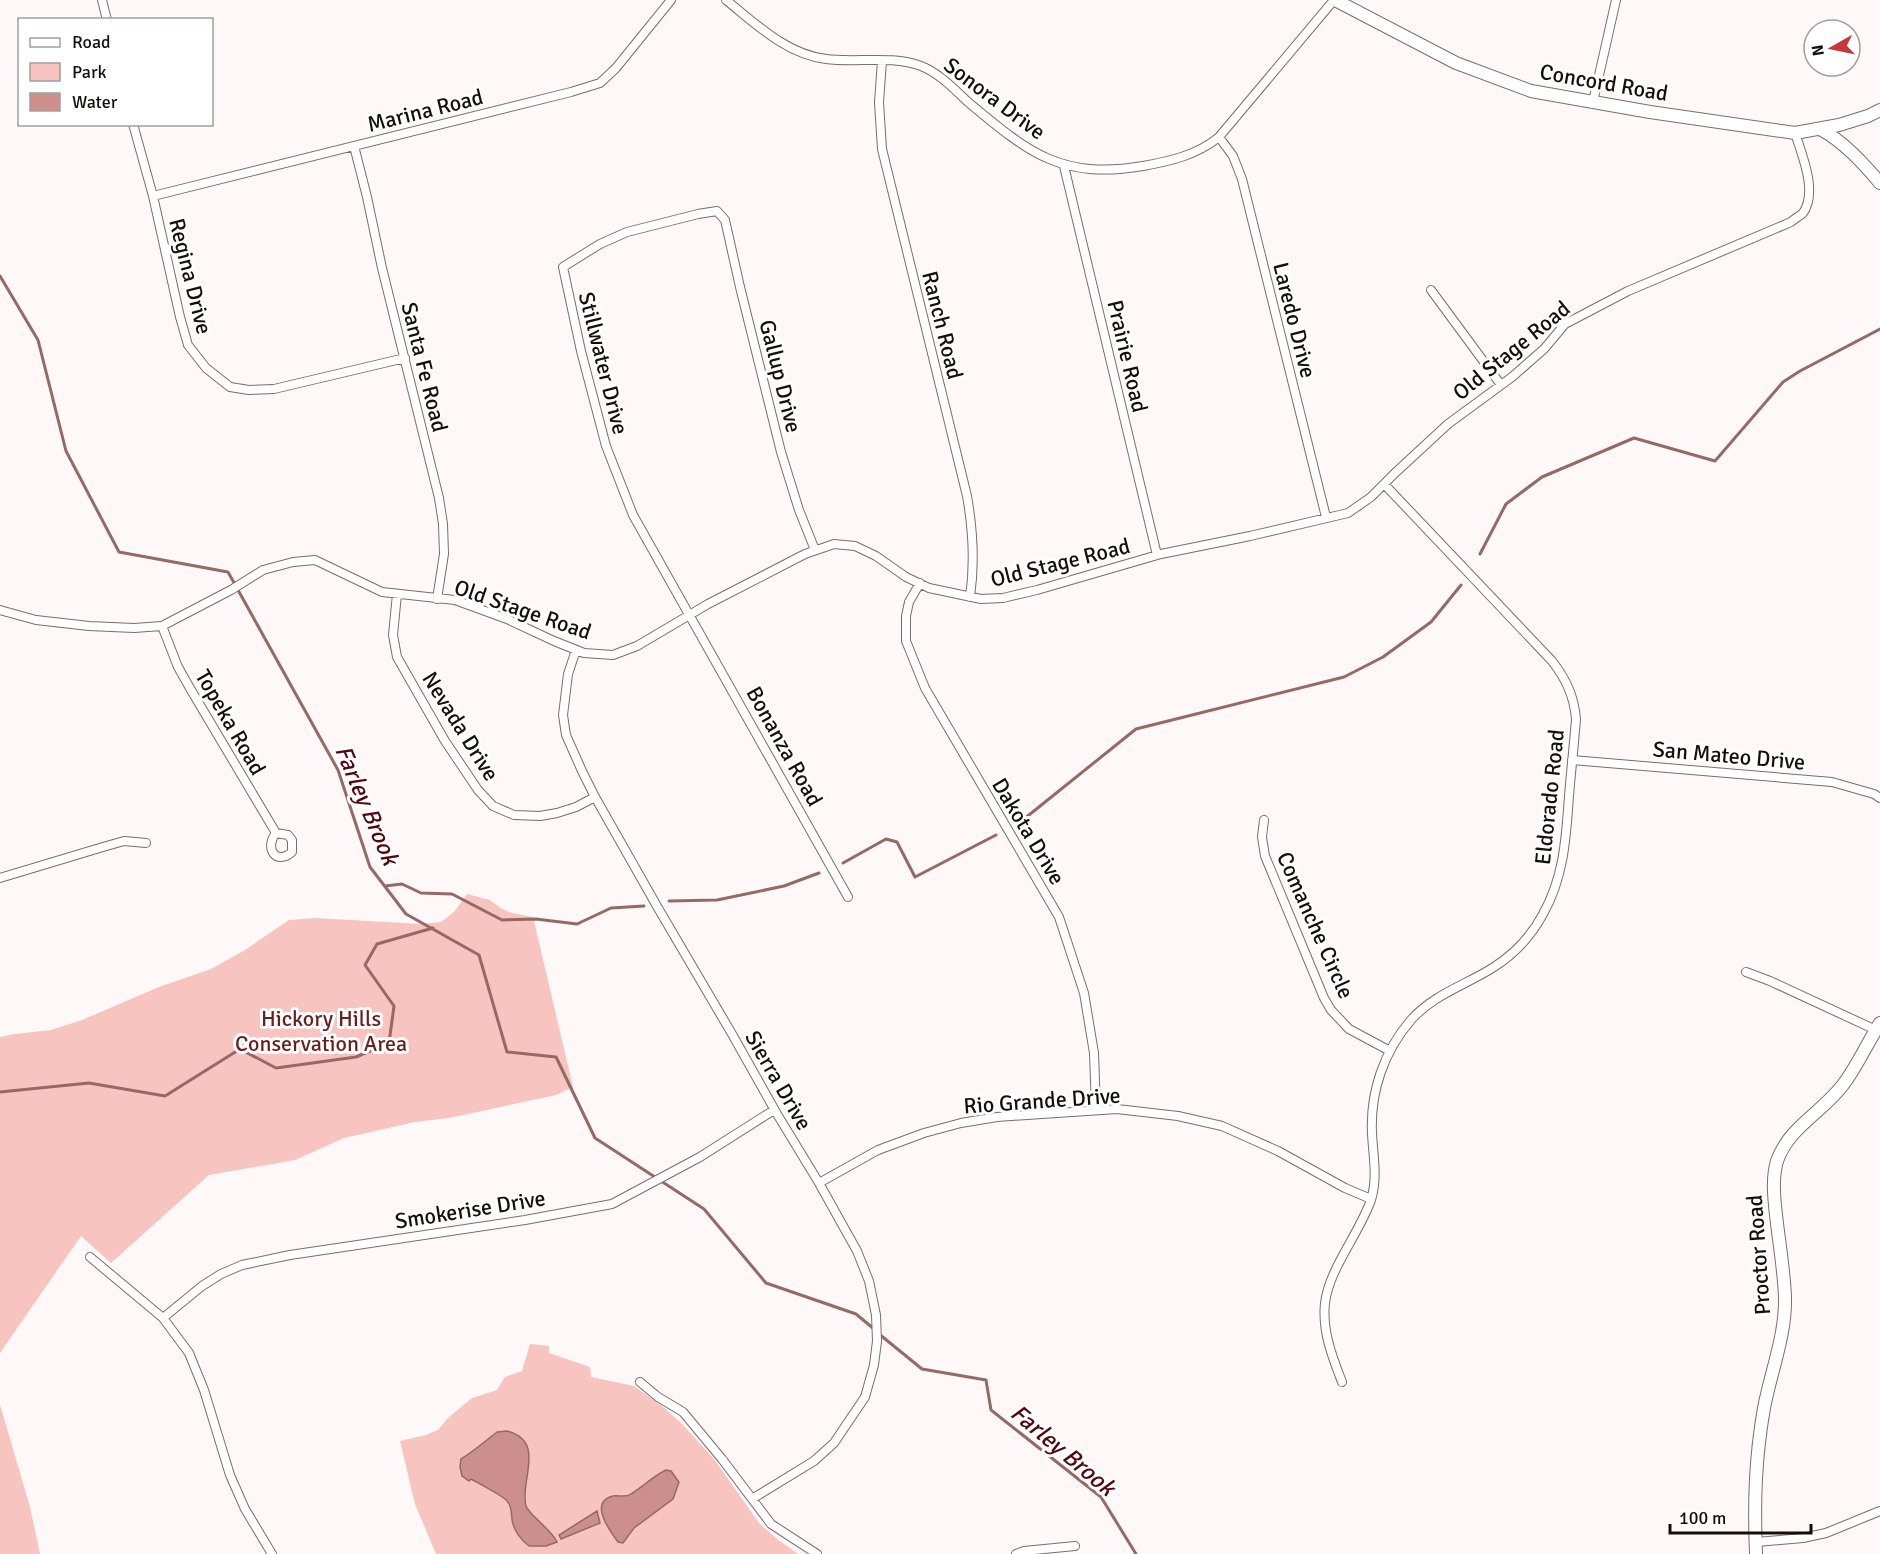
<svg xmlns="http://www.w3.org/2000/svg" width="1880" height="1554" font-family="Signika,sans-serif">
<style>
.green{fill:#f7c4c0}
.water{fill:#cd8f8b;stroke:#966966;stroke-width:1.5}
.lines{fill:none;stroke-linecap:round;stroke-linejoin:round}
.stream{stroke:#966966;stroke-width:3}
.minor-casing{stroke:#7b6d6b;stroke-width:10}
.secondary-casing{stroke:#7b6d6b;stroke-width:14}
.minor{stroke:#fff;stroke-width:8}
.secondary{stroke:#fff;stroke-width:12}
.labels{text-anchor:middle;stroke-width:6;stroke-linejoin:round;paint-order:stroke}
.street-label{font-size:22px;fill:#140f0e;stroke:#fff}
.park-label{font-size:22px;fill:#691f20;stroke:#fff}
.water-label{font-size:24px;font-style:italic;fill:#52070e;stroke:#fff}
</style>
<rect width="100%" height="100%" fill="#fff8f8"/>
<path class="green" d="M467,894L490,900L502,909L512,913L533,917L573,1087L556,1095L449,1118L415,1122L344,1138L295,1160L209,1175L111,1263L81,1236L0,1353V1037L15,1034L51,1030L82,1020L159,987L211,969L245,950L289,920L315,918L420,924L441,922L454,912Z
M530,1344L549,1346V1353L590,1367L591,1377L634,1386L662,1406L682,1424L714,1459L759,1523L777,1539L798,1554H436L415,1504L400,1441L426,1435L438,1430L448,1418L472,1398L497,1390L505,1377L522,1371Z
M0,1405L30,1507L40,1554H0Z"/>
<path class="water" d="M507,1431C547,1441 519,1482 526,1506C529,1515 552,1530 557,1542L546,1546H529C521,1540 513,1530 512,1519C511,1512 512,1506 507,1501C505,1497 478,1483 471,1479L469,1481L462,1476L460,1467L461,1459C474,1451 484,1442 497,1432Z
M666,1470L671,1471L679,1482L673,1499L634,1528L623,1543L618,1542C610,1531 588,1502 613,1496C619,1495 625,1498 631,1494C643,1487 653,1476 666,1470Z
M597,1511L600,1523L561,1539L559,1535Z"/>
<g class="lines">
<path class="stream" d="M0,276L38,340L66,451L119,552L228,572L338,770L370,867L406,914L479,955L507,1052L556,1057L595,1138L704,1209L766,1283L856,1314L874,1329
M1480,554L1506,504L1542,477L1634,438L1715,461L1783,382L1800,371L1880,329
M1019,823L1136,729L1344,677L1383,657L1431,622L1461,585
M843,863L886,839L897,842L915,877L996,835
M385,886L402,884L421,893L452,894L502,920L536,919L577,924L611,908L644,906
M669,901L717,900L784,886L819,873
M0,1092L89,1083L165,1096L240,1049L276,1068L356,1057L389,1043L394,1006L365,965L377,944L433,928
M879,1334L922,1369L986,1380L991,1410L1101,1497L1136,1554"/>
<defs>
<path id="minor" d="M102,0L107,20
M726,0C756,24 786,54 826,59C857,63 891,55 921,66C939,73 954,89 968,102C1028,152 1060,180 1143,166C1171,161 1197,155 1219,137L1334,0
M882,61L879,102L882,149L967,496C973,530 975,563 970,597
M1593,102L1616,0
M133,124L153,196L180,317L188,345L206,368L230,387L249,390L274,389L405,358
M1219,137L1233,156L1242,179L1326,517
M354,146L367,197L382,268L439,498L443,524L444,554L437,599
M1064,166L1157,555
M153,196L571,92L600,83L616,68L671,0
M1431,290L1501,385
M815,550L799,510L781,452L740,287L725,220L717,211L698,214L627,232L600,244L563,267L581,351L606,446L633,515L848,897
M920,583L909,602L906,616V641L925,688L1059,917L1084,993L1094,1053L1096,1110
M397,594L393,635L397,657L445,741L478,790L493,806L514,815L540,816L557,813L576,807L595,797
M0,610L36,620L89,626L134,628L162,626L231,590L263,570L293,562L315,560L382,592L455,600L507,619L554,641L584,653L613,655L637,646L708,604L805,554L834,544L855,546L876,556L906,577L929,588L981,599L1003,598L1037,590L1161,554L1250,536L1348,513L1371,497L1395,473L1448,424L1512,377L1544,349L1565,324L1628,291L1791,222C1794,219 1800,216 1803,213C1818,192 1802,155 1795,133
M162,626L178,667L191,690L276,833C264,848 276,866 292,852V840L288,835L276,833
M576,650L568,674L563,715L566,735L582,771L595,797L658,908L732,1034L777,1114L819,1183L857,1251L869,1281L876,1315L877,1341L874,1365L865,1397L834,1443L814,1461L752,1499
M1572,760L1832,782L1874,794L1880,798
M1264,820L1262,837L1265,856L1324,998L1331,1010L1349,1029L1390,1051
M0,878L103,847L124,841L146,843
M1746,972L1770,981L1876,1030
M819,1183L878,1150L924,1133L961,1123L997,1117L1117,1109L1178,1116L1222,1126L1278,1151L1345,1188L1371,1199
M90,1257L163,1318L189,1353L204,1390L230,1475L245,1509L272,1554
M163,1318L202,1286L221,1274L242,1265L290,1255L525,1220L612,1204L700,1157L774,1110
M640,1382L658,1397L683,1412L722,1459L771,1524L817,1554
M1342,1382C1332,1356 1322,1331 1325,1303C1329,1269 1359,1234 1371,1200C1378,1177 1373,1156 1372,1133C1370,1092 1384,1051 1411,1020C1434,994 1466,985 1494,967C1514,954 1532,935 1543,914C1564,877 1566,838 1569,796C1571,771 1574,745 1576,719C1574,696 1566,679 1552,661L1384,484
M1756,1542L1803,1538L1826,1533L1880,1511
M1016,1554L1024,1551L1075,1546"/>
<path id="secondary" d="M1335,0L1456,63L1531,91L1650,112L1795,133L1839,125L1868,116L1880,110
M1820,129C1843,141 1863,163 1880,183
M1756,1554C1754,1503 1755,1459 1764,1408C1771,1371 1786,1335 1785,1297C1784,1270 1779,1242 1776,1215C1774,1197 1772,1178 1777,1161C1789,1126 1825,1111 1845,1082C1858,1064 1868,1042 1880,1023"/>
</defs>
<use href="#minor" class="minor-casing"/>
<use href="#secondary" class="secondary-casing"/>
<use href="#minor" class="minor"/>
<use href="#secondary" class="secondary"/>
</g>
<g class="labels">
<g class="street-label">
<text transform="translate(1604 82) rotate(10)" y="8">Concord Road</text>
<text transform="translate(995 98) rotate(37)" y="8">Sonora Drive</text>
<text transform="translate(425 110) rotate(-14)" y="8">Marina Road</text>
<text transform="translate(191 276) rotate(76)" y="8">Regina Drive</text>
<text transform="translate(1295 320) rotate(76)" y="8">Laredo Drive</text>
<text transform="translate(943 325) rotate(76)" y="8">Ranch Road</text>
<text transform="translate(1511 350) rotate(-39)" y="8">Old Stage Road</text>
<text transform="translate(1128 356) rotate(77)" y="8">Prairie Road</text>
<text transform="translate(604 363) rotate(76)" y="8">Stillwater Drive</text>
<text transform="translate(425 367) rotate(76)" y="8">Santa Fe Road</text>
<text transform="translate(781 376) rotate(76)" y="8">Gallup Drive</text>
<text transform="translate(1060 562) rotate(-14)" y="8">Old Stage Road</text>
<text transform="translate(523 609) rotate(19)" y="8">Old Stage Road</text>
<text transform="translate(231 722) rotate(60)" y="8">Topeka Road</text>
<text transform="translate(461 726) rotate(58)" y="8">Nevada Drive</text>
<text transform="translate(785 746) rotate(61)" y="8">Bonanza Road</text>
<text transform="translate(1729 755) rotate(5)" y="8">San Mateo Drive</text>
<text transform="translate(1549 797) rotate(-84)" y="8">Eldorado Road</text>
<text transform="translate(1029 831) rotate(59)" y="8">Dakota Drive</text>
<text transform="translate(1316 925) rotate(66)" y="8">Comanche Circle</text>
<text transform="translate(779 1080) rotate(60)" y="8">Sierra Drive</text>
<text transform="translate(1042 1100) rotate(-4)" y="8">Rio Grande Drive</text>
<text transform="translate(470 1209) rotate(-9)" y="8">Smokerise Drive</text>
<text transform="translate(1758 1255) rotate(-94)" y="8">Proctor Road</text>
</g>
<g class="park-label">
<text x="321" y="1026">Hickory Hills<tspan x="321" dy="25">Conservation Area</tspan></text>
</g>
<g class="water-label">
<text transform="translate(367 805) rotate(67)" y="8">Farley Brook</text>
<text transform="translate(1063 1450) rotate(40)" y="8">Farley Brook</text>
</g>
</g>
<rect x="18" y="18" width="195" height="108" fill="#ffffff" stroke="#a19f9f" stroke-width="1.5"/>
<rect x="30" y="38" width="30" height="9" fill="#ffffff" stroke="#a19f9f" stroke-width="1.5"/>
<text x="72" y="48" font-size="18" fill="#140f0e">Road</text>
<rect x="30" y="63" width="30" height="18" fill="#f7c4c0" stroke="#a19f9f" stroke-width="1.5"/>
<text x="72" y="78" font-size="18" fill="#140f0e">Park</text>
<rect x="30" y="93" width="30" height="18" fill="#cd8f8b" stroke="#a19f9f" stroke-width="1.5"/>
<text x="72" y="108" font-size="18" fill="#140f0e">Water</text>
<g transform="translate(1832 48) rotate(261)"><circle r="28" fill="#ffffff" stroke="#a19f9f" stroke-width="1.5"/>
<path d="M0-4.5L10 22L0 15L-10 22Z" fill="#c6373c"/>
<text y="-9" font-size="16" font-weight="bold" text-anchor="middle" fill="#140f0e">N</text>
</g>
<path d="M1670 1524v9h141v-9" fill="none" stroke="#140f0e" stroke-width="3"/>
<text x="1679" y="1524" font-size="18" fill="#140f0e" stroke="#ffffff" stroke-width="4.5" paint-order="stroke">100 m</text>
</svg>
